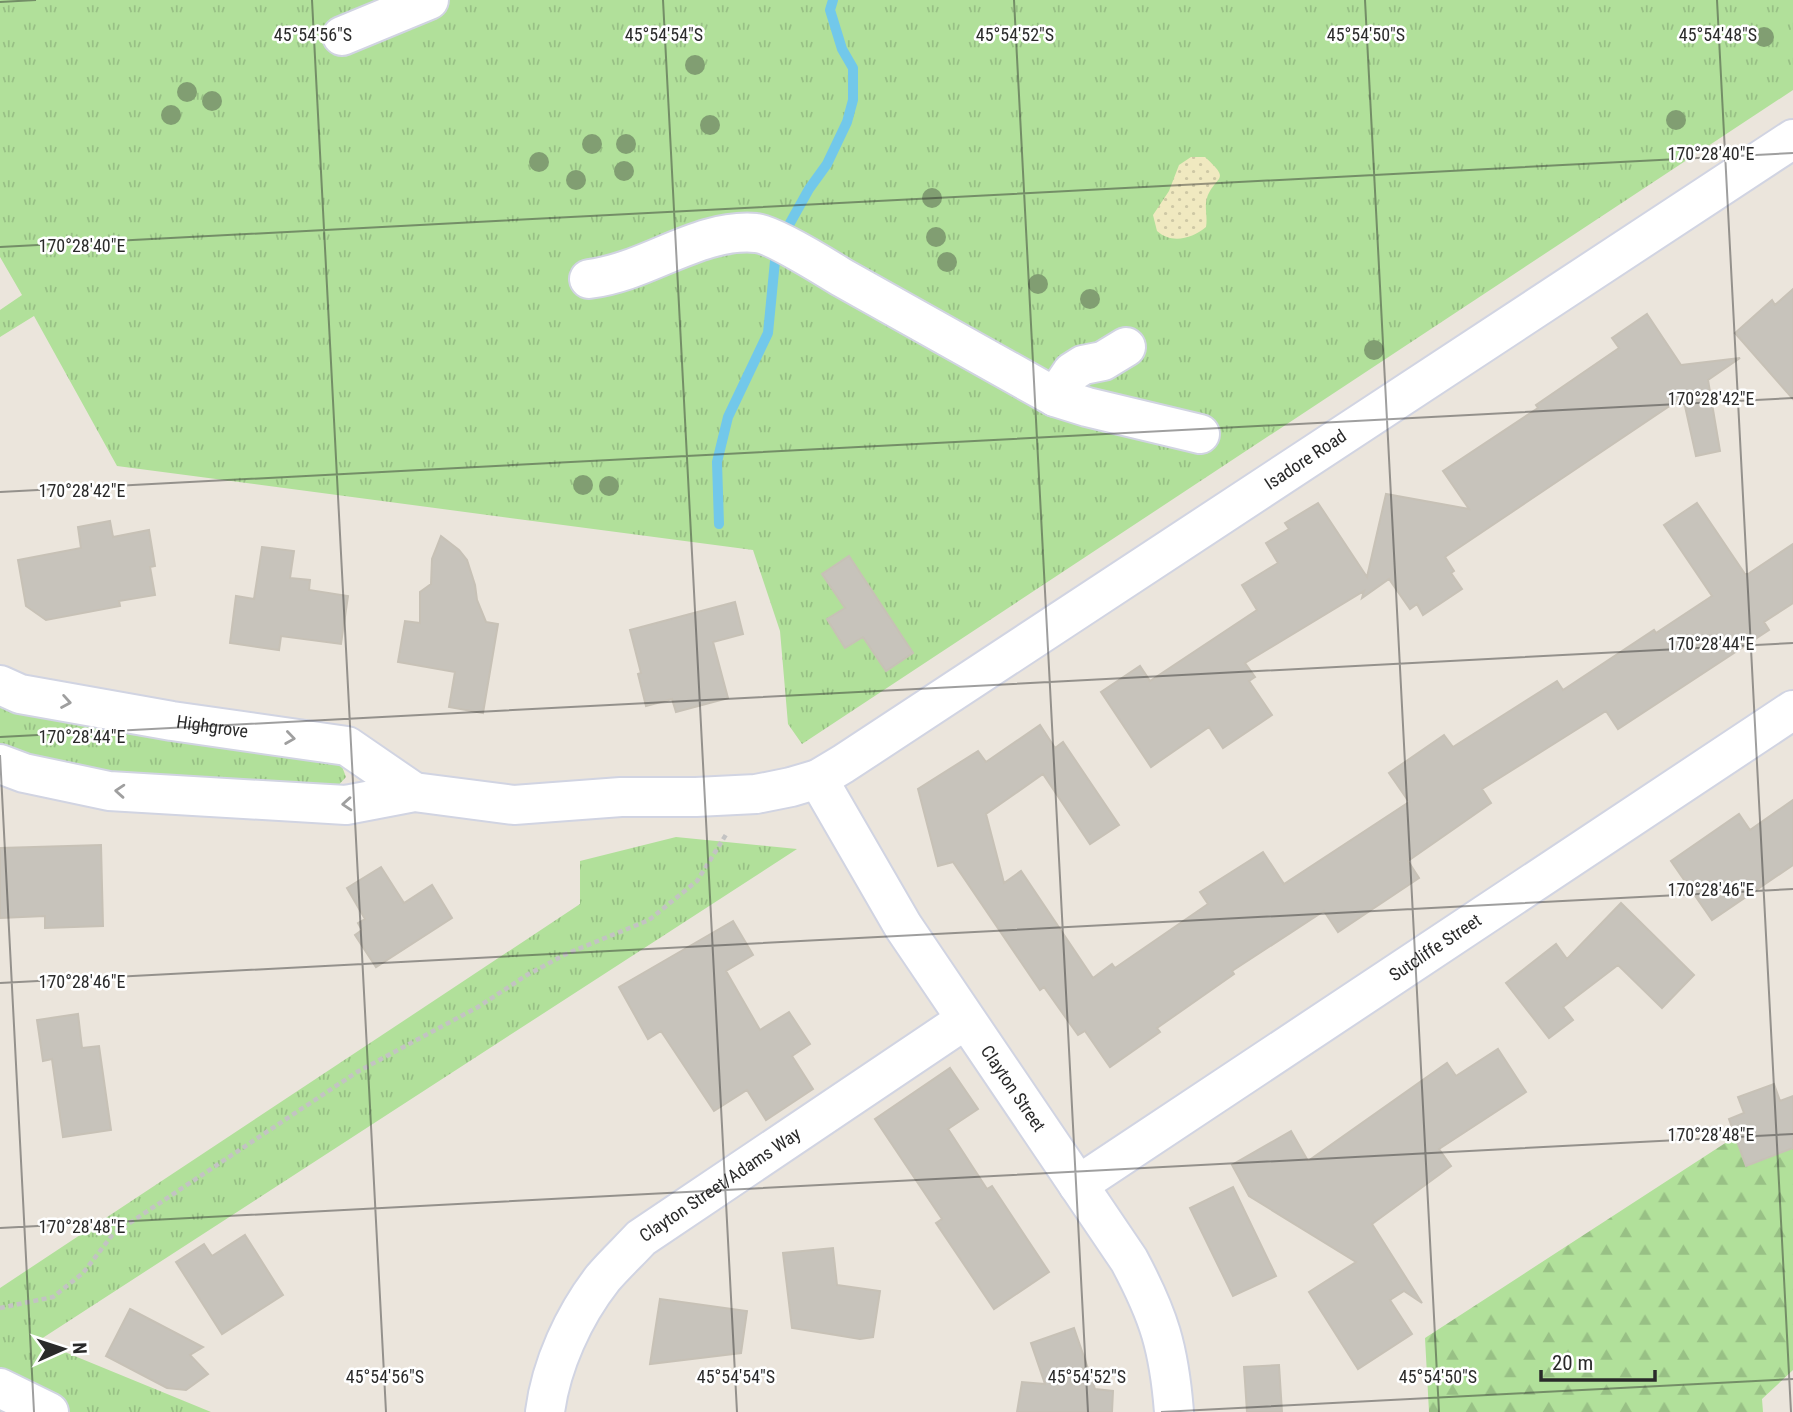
<svg xmlns="http://www.w3.org/2000/svg" width="1793" height="1412" font-family="'Roboto Condensed',sans-serif">
<style>
.grass{fill:url(#grass-tufts)}
.forest{fill:url(#forest-firs)}
.sand{fill:url(#sand-dots)}
.lines{fill:none;stroke-linecap:round;stroke-linejoin:round}
.stream{stroke:#72c8ea;stroke-width:10}
.building{fill:#c7c3bb;stroke:#c7c1b6;stroke-width:2}
.minor-casing{stroke:#d1d4e2;stroke-width:42}
.path{stroke:#c3c3c3;stroke-width:4.5;stroke-dasharray:5 3.5;stroke-linecap:butt}
.minor{stroke:#fff;stroke-width:38}
.tree{fill:#819e72}
.oneway{stroke:#9f9f9f}
.ticks{fill:none;stroke:#2a2a2a;stroke-width:2;stroke-opacity:0.45}
.labels{text-anchor:middle;stroke-width:5;stroke-linejoin:round;paint-order:stroke}
.street-label{font-size:18px;fill:#2a2a2a;stroke:#fff}
.ticks-label{font-size:18px;text-anchor:middle;fill:#2a2a2a;stroke:#fff;stroke-width:5;stroke-linejoin:round;paint-order:stroke}
</style>
<defs>
<pattern id="grass-tufts" width="24" height="20" patternUnits="userSpaceOnUse" patternTransform="scale(1.75)"><rect width="24" height="20" fill="#b1e09a"/><path d="M3 7l-1-3M5 7V3M7 7l1-3M15 17l-1-3M17 17v-4M19 17l1-3" fill="none" stroke="#98c085"/></pattern>
<pattern id="forest-firs" width="22" height="20" patternUnits="userSpaceOnUse" patternTransform="scale(1.75)"><rect width="22" height="20" fill="#b1e09a"/><path d="M5 1l3.5 6h-7zM16 11l3.5 6h-7z" fill="#98c085"/></pattern>
<pattern id="sand-dots" width="8" height="8" patternUnits="userSpaceOnUse" patternTransform="scale(1.75)"><rect width="8" height="8" fill="#f0e9c0"/><path d="M2 2h.1M6 6h.1" fill="none" stroke="#cec8a5" stroke-width="1.8" stroke-linecap="round"/></pattern>
</defs>
<rect width="100%" height="100%" fill="#ebe5dc"/>
<path class="grass" d="M0,0H1793V90L802,744L788,724L780,631L753,550L117,466L34,316L0,337V310L22,295L0,257Z
M0,701L341,764L346,777L335,789L87,769L39,758L0,744Z
M676,837L797,849L38,1341L211,1412H0V1373L5,1369L0,1367V1288L580,904V861Z"/>
<path class="forest" d="M1793,1099V1370L1762,1399L1763,1412H1429L1425,1338Z"/>
<path class="sand" d="M1191,157H1205C1232,182 1216,174 1207,198C1204,207 1208,217 1206,227C1192,239 1171,244 1157,231L1153,215L1169,191L1179,165Z"/>
<g class="lines">
<path class="stream" d="M719,524L717,462L728,417L768,333L775,261L790,223L809,189L827,164L847,122L853,100V68L842,49L830,10L833,0"/>
</g>
<path class="building" d="M1793,289V399L1735,333L1772,300L1775,305Z
M1647,314L1681,365L1740,358L1708,380L1720,451L1696,456L1683,397L1445,557L1454,571L1451,573L1462,589L1423,615L1417,604L1410,609L1389,579L1362,598L1364,591L1245,663L1255,677L1249,681L1272,715L1223,748L1209,727L1151,767L1101,692L1140,666L1150,681L1257,610L1242,585L1278,563L1266,543L1289,529L1285,523L1318,503L1367,577L1386,494L1469,509L1443,471L1538,408L1536,405L1619,348L1612,338Z
M1697,503L1745,574H1748L1793,544V603L1764,622L1769,630L1618,729L1606,711L1482,789L1491,803L1408,861L1419,878L1338,932L1324,911L1232,971L1234,974L1157,1028L1160,1032L1110,1067L1085,1031L1078,1035L1044,987L1040,990L953,862L938,866L918,789L978,751L986,762L1040,725L1055,748L1063,742L1119,825L1090,844L1043,774L986,814L1004,883L1021,871L1093,978L1112,964L1115,968L1208,904L1200,892L1263,852L1284,884L1409,802L1389,773L1444,735L1453,747L1557,681L1563,690L1654,630L1656,633L1712,596L1664,525Z
M110,521L113,537L149,530L155,566L150,567L155,595L119,601L120,606L46,620L26,606L18,560L81,548L78,527Z
M441,536L459,550L467,560L475,585L477,600L486,622L498,624L483,713L449,707L455,672L398,662L405,621L420,623V592L431,584L432,559Z
M262,547L294,551L290,578L310,580L309,590L348,596L341,644L281,636L279,650L230,643L236,596L254,599Z
M849,556L913,653L886,671L863,637L845,648L827,619L845,608L822,574Z
M735,602L743,634L713,642L728,698L676,712L672,699L646,706L638,674L641,673L630,630Z
M1793,800V865L1712,920L1671,861L1739,814L1750,830Z
M101,845L103,926L45,928V916L0,918V848Z
M381,867L404,903L432,885L452,918L376,967L355,935L362,930L358,923L365,919L347,888Z
M1621,903L1694,975L1662,1008L1618,965L1563,1007L1573,1020L1549,1038L1506,983L1556,944L1567,959Z
M733,921L753,955L726,971L760,1030L789,1012L810,1044L792,1056L813,1089L766,1120L747,1090L714,1111L661,1031L648,1039L619,987Z
M78,1014L82,1048L99,1046L111,1130L63,1137L52,1059L43,1061L37,1020Z
M1498,1049L1526,1092L1439,1149L1451,1166L1372,1224L1422,1303L1404,1291L1390,1300L1412,1334L1358,1369L1309,1292L1356,1262L1249,1196L1232,1165L1291,1131L1308,1161L1447,1063L1456,1076Z
M950,1068L978,1109L948,1129L987,1189L992,1186L1049,1272L994,1309L936,1223L942,1219L875,1119Z
M1774,1084L1780,1101L1793,1096V1148L1746,1166L1729,1119L1744,1113L1738,1097Z
M1233,1187L1276,1276L1233,1296L1190,1208Z
M245,1235L283,1295L222,1334L176,1262L204,1244L212,1256Z
M833,1248L837,1285L880,1291L873,1337L860,1339L792,1328L783,1253Z
M660,1299L747,1311L741,1353L650,1364Z
M130,1309L203,1347L190,1355L208,1374L186,1390L167,1388L106,1356Z
M1074,1328L1095,1389L1113,1391L1112,1412H1017L1022,1382L1045,1384L1031,1343Z
M1279,1365L1282,1412H1247L1244,1367Z"/>
<g class="lines">
<defs>
<g id="minor">
<path d="M342,36L429,0"/>
<path d="M589,279C648,272 698,228 756,233C772,234 825,267 841,277C912,317 984,357 1055,397L1087,407L1200,434"/>
<path d="M1055,397L1072,372L1083,365L1103,361L1126,347"/>
<path id="s1" d="M0,685L20,694L172,721L347,746L414,792"/>
<path id="s2" d="M0,764L24,773L109,791L346,805L414,792L514,805L621,797H696L756,794L791,787L818,779L843,764L1793,139"/>
<path id="s3" d="M818,779L903,926L1129,1260C1159,1316 1169,1348 1174,1412"/>
<path id="s4" d="M1078,1185L1793,710"/>
<path d="M0,1388L49,1412"/>
<path id="s5" d="M545,1412C551,1365 574,1315 603,1278C615,1264 629,1251 641,1238L965,1020"/>
</g>
</defs>
<use href="#minor" class="minor-casing"/>
<path class="path" d="M0,1308L53,1297L83,1273L113,1234L357,1072L478,1007L527,975L566,954L649,920L697,881L727,833"/>
<use href="#minor" class="minor"/>
</g>
<g class="tree">
<circle cx="1764" cy="37" r="10"/>
<circle cx="695" cy="65" r="10"/>
<circle cx="187" cy="92" r="10"/>
<circle cx="212" cy="101" r="10"/>
<circle cx="171" cy="115" r="10"/>
<circle cx="1676" cy="120" r="10"/>
<circle cx="710" cy="125" r="10"/>
<circle cx="592" cy="144" r="10"/>
<circle cx="626" cy="144" r="10"/>
<circle cx="539" cy="162" r="10"/>
<circle cx="624" cy="171" r="10"/>
<circle cx="576" cy="180" r="10"/>
<circle cx="932" cy="198" r="10"/>
<circle cx="936" cy="237" r="10"/>
<circle cx="947" cy="262" r="10"/>
<circle cx="1038" cy="284" r="10"/>
<circle cx="1090" cy="299" r="10"/>
<circle cx="1374" cy="350" r="10"/>
<circle cx="583" cy="485" r="10"/>
<circle cx="609" cy="486" r="10"/>
</g>
<defs><path id="oneway-chevron" d="M-2-3.5L2.5 0L-2 3.5" fill="none" stroke-width="1.6" stroke-linecap="round" stroke-linejoin="round" transform="scale(1.75)"/></defs>
<g class="oneway">
<use href="#oneway-chevron" transform="translate(66 702) rotate(10)"/>
<use href="#oneway-chevron" transform="translate(290 738) rotate(8)"/>
<use href="#oneway-chevron" transform="translate(120 791) rotate(-176)"/>
<use href="#oneway-chevron" transform="translate(347 804) rotate(176)"/>
</g>
<path class="ticks" d="M312,0L386,1412M663,0L737,1412M1014,0L1088,1412M1365,0L1439,1412M1717,0L1791,1412M0,2L36,0M0,247L1793,153M0,492L1793,398M0,737L1793,643M0,755L34,1412M0,983L1793,889M0,1228L1793,1134M1161,1412L1793,1379"/>
<g class="labels">
<g class="street-label">
<text dy="6" stroke="none"><textPath href="#s2" startOffset="1409">Isadore Road</textPath></text>
<text dy="6" stroke="none"><textPath href="#s1" startOffset="217">Highgrove</textPath></text>
<text dy="6" stroke="none"><textPath href="#s4" startOffset="429">Sutcliffe Street</textPath></text>
<text dy="6" stroke="none"><textPath href="#s3" startOffset="366">Clayton Street</textPath></text>
<text dy="6" stroke="none"><textPath href="#s5" startOffset="298">Clayton Street/Adams Way</textPath></text>
</g>
</g>
<g class="ticks-label">
<text x="313" y="41">45°54'56"S</text>
<text x="664" y="41">45°54'54"S</text>
<text x="1015" y="41">45°54'52"S</text>
<text x="1366" y="41">45°54'50"S</text>
<text x="1718" y="41">45°54'48"S</text>
<text x="1711" y="160">170°28'40"E</text>
<text x="82" y="252">170°28'40"E</text>
<text x="1711" y="405">170°28'42"E</text>
<text x="82" y="497">170°28'42"E</text>
<text x="1711" y="650">170°28'44"E</text>
<text x="82" y="743">170°28'44"E</text>
<text x="1711" y="896">170°28'46"E</text>
<text x="82" y="988">170°28'46"E</text>
<text x="1711" y="1141">170°28'48"E</text>
<text x="82" y="1233">170°28'48"E</text>
<text x="385" y="1383">45°54'56"S</text>
<text x="736" y="1383">45°54'54"S</text>
<text x="1087" y="1383">45°54'52"S</text>
<text x="1438" y="1383">45°54'50"S</text>
</g>
<g transform="translate(63 1349) rotate(87)" stroke="#ffffff" stroke-width="5" paint-order="stroke">
<path d="M0-5L12 26L0 18L-12 26Z" fill="#2a2a2a"/>
<text y="-10" font-size="19" font-weight="bold" text-anchor="middle" fill="#2a2a2a">N</text>
</g>
<path d="M1541 1370v10h114v-10" fill="none" stroke="#2a2a2a" stroke-width="3.5"/>
<text x="1552" y="1370" font-size="21" fill="#2a2a2a" stroke="#ffffff" stroke-width="5" paint-order="stroke">20 m</text>
</svg>
